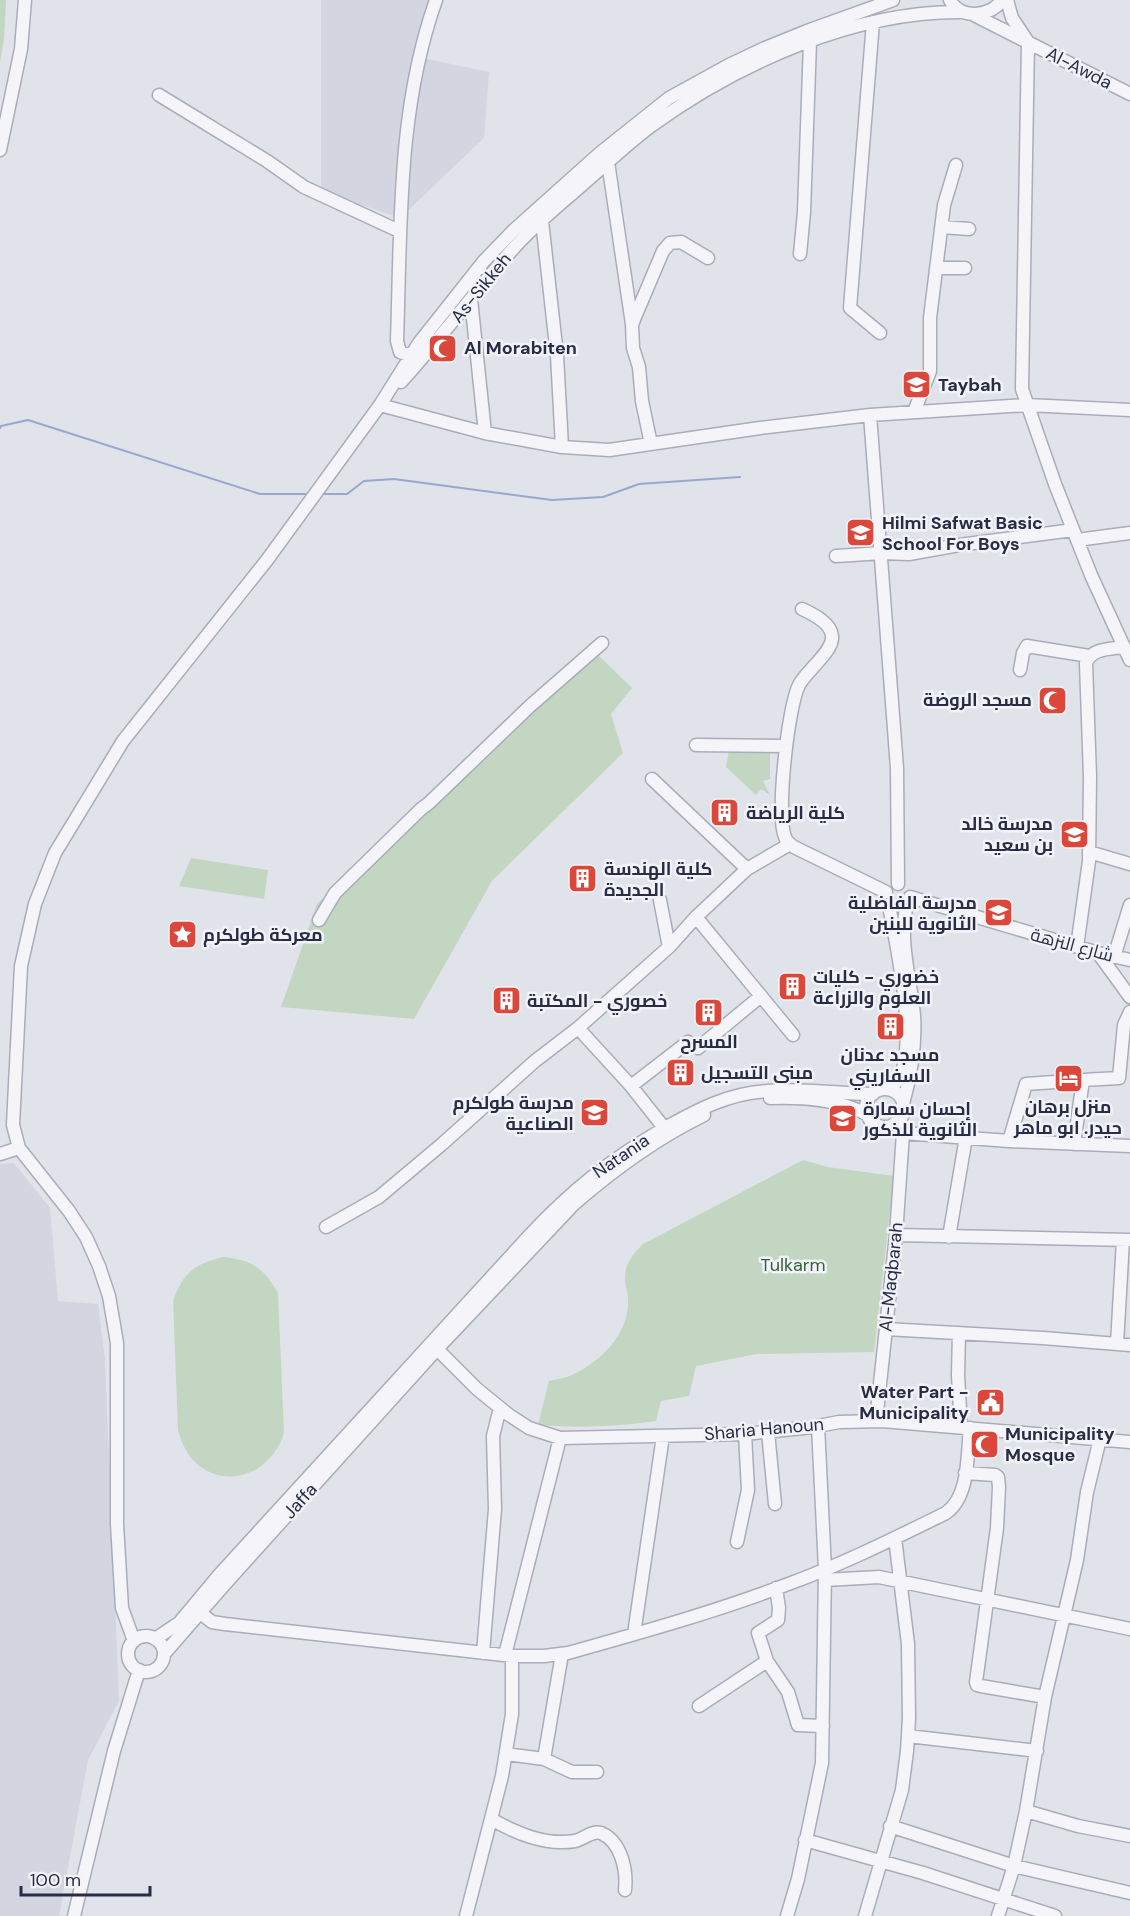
<svg xmlns="http://www.w3.org/2000/svg" width="1130" height="1916" font-family="'DM Sans',Cairo,sans-serif">
<style>
.built{fill:#d3d5e1}
.green{fill:#c2d6c2}
.lines{fill:none;stroke-linecap:round;stroke-linejoin:round}
.stream{stroke:#99a7cf;stroke-width:2}
.minor-casing{stroke:#aaacb9;stroke-width:15}
.minor{stroke:#f5f5f9;stroke-width:12}
.labels{text-anchor:middle;stroke-width:5;stroke-linejoin:round;paint-order:stroke}
.street-label{font-size:18px;fill:#282c45;stroke:#f1f3f8}
.poi-label{font-size:18px;font-weight:bold;fill:#282c45;stroke:#f1f3f8;text-anchor:start}
.park-label{font-size:18px;fill:#346235;stroke:#f1f3f8}
</style>
<rect width="100%" height="100%" fill="#e1e3eb"/>
<path class="built" d="M321,0H437L423,58L489,72L484,138L400,218L321,191Z
M14,1163L50,1208L58,1301L98,1304L105,1360L119,1701L88,1760L59,1916H0V1164Z"/>
<path class="green" d="M0,0H6L4,40L0,62Z
M598,655L632,688L611,714L623,753L492,881L414,1019L281,1007L317,904L419,807Z
M729,750L770,751V779L763,781L770,795L761,789L756,795L726,767Z
M191,858L268,870L264,899L179,886Z
M803,1160L828,1167L894,1176L874,1352L756,1354L696,1366L689,1396L661,1401L656,1421C613,1427 581,1428 538,1425L549,1381C556,1379 565,1378 572,1375C602,1361 630,1333 628,1298C628,1292 625,1286 625,1280C624,1264 633,1254 643,1244Z
M223,1257C252,1260 264,1268 278,1293L284,1433C272,1474 223,1493 192,1459C185,1451 181,1440 178,1430L173,1301C183,1273 194,1264 223,1257Z"/>
<g class="lines">
<path class="stream" d="M0,428L1,426L28,420L260,494H308
M320,494H347L364,481L394,479L552,500L603,497L639,484L740,477"/>
<defs>
<path id="minor" d="M950,0C960,20 991,17 1002,0
M1007,0L1012,18L1028,42L1022,389L1055,484L1091,575L1130,660
M972,14L1130,94
M873,22L850,308L880,333
M159,95L267,161L304,187L399,231
M0,150L21,49L25,0
M608,162L632,324
M542,221L557,355L562,447
M942,227L969,229
M800,254L804,212L810,42
M937,268H965
M471,299L485,433
M411,356L400,352L397,341C401,226 397,110 436,0
M401,382C440,339 474,293 512,250C533,226 558,206 582,185C605,165 627,144 651,126C738,63 854,11 962,12
M380,405L485,433L562,447L609,450L760,428L870,415L1027,405L1130,410
M914,412L930,371V318L944,205L956,165
M870,415L897,768L898,884
M651,444L642,401L639,367L633,348L632,325L635,317L663,251L670,243L681,242L708,258
M1077,540L1130,533
M836,556L882,553L909,554L959,545L1073,530
M802,609C813,614 831,623 832,636C834,651 806,671 799,685C788,706 776,816 785,837C786,841 790,844 794,847L886,892
M1020,670L1023,653L1027,646L1089,656
M696,745L786,746
M652,779L747,869
M1089,852L1130,864
M910,897L1098,953L1130,960
M660,900L669,947
M696,917L793,1035
M319,920L335,893L421,809L429,803L530,706L602,643
M1077,947L1089,861L1090,777L1086,663C1091,648 1111,649 1124,647
M1098,953L1130,997
M1114,957L1130,905
M578,1028L631,1086L669,1134
M631,1086L688,1042L698,1048L761,996
M887,1089C892,1086 897,1083 900,1077C917,1040 897,947 889,906
M866 1108a19 19 0 1 1 38 0a19 19 0 1 1-38 0Z
M770,1098C803,1097 839,1099 868,1115
M903,1104C911,1075 916,1047 914,1016C911,980 898,940 907,905
M895,1123L903,1133L1009,1141L1130,1146
M1009,1141L1026,1084L1083,1080
M1074,1144L1083,1080L1119,1078L1124,1025L1130,1012
M0,1154L19,1148
M326,1227L379,1197L441,1145L535,1061L578,1028L669,947L696,917L747,869L790,844
M896,1235L1130,1240
M949,1237L966,1137
M886,1329L1043,1338L1130,1345
M959,1333L958,1375L961,1427
M432,1344L477,1389L509,1415L529,1428L560,1438L745,1434L813,1427L839,1422L882,1421L1130,1442
M1117,1344L1123,1240
M876,1421L896,1235L903,1133
M768,1432L775,1504
M965,1473L995,1475L998,1477L999,1487L997,1528L976,1682L977,1685L981,1686L1045,1697
M737,1542L748,1490L745,1434
M825,1580L879,1577L1130,1629
M194,1608L212,1622L225,1624L512,1656H544L568,1653C643,1632 718,1611 791,1583C845,1563 895,1538 946,1513C970,1496 967,1454 970,1428
M634,1634L663,1436
M128 1654a18 18 0 1 1 36 0a18 18 0 1 1-36 0Z
M155,1639L179,1623L219,1575L529,1236C572,1190 610,1160 665,1128C697,1110 729,1093 767,1091C802,1088 837,1094 873,1094
M134,1641L122,1608L117,1524V1343L109,1296L99,1266L86,1237L69,1211L19,1148L13,1125L21,966L35,904L55,853L123,741L267,560L380,405L419,343L484,261L514,230L600,153L669,98L729,65L765,48L807,31L893,0
M483,1653L495,1509L493,1436L500,1408
M164,1654L224,1585L437,1349L574,1204C613,1170 657,1138 704,1115
M505,1655L560,1438
M767,1661L788,1692L798,1725L823,1726
M699,1706L767,1661L758,1633L778,1620L779,1608L776,1588
M908,1736L1037,1751
M506,1754L544,1759L572,1772H597
M544,1759L562,1654
M1026,1811L1078,1826L1130,1836
M491,1819C516,1833 545,1846 575,1841C584,1839 592,1830 601,1833C622,1842 627,1871 625,1890
M890,1826L1014,1866L1130,1893
M805,1840L923,1873L1055,1916
M74,1916L114,1751L139,1670
M466,1916L502,1776L512,1714V1656
M787,1916L798,1879L822,1763L825,1569L818,1426
M865,1916L902,1790L907,1751L909,1718L908,1644L895,1538
M998,1916L1014,1866L1026,1811L1045,1697L1077,1560L1087,1492L1100,1439"/>
</defs>
<use href="#minor" class="minor-casing"/>
<use href="#minor" class="minor"/>
</g>
<defs>
<symbol id="mosque-square" viewBox="-11 -11 22 22"><rect x="-9" y="-9" width="18" height="18" rx="4" fill="#db483b" stroke="#f1f3f8"/><path d="M3.5-4.9A6 6 0 1 0 3.5 4.9A5 5 0 1 1 3.5-4.9Z" fill="#fff"/></symbol>
<symbol id="school-square" viewBox="-11 -11 22 22"><rect x="-9" y="-9" width="18" height="18" rx="4" fill="#db483b" stroke="#f1f3f8"/><path d="M0-5L7-2L0 1L-7-2ZM-4 1L0 2.5L4 1V4Q0 6-4 4Z" fill="#fff"/></symbol>
<symbol id="building-square" viewBox="-11 -11 22 22"><rect x="-9" y="-9" width="18" height="18" rx="4" fill="#db483b" stroke="#f1f3f8"/><path d="M-4-6H4V6H1V3H-1V6H-4ZM-2.5-4.3h1.7v1.8h-1.7ZM.8-4.3h1.7v1.8H.8ZM-2.5-1h1.7V.8h-1.7ZM.8-1h1.7V.8H.8Z" fill="#fff"/></symbol>
<symbol id="sight-square" viewBox="-11 -11 22 22"><rect x="-9" y="-9" width="18" height="18" rx="4" fill="#db483b" stroke="#f1f3f8"/><path d="M0-6L1.8-2.2L6-1.7L2.9 1.2L3.7 5.4L0 3.3L-3.7 5.4L-2.9 1.2L-6-1.7L-1.8-2.2Z" fill="#fff"/></symbol>
<symbol id="hotel-square" viewBox="-11 -11 22 22"><rect x="-9" y="-9" width="18" height="18" rx="4" fill="#db483b" stroke="#f1f3f8"/><path d="M-6-4.5h1.5V1H6V5H4.5V3h-9V5H-6ZM-4 0a1.8 1.8 0 1 1 3.6 0ZM.5 0V-2.5h3Q6-2.5 6 0Z" fill="#fff"/></symbol>
<symbol id="civic-square" viewBox="-11 -11 22 22"><rect x="-9" y="-9" width="18" height="18" rx="4" fill="#db483b" stroke="#f1f3f8"/><path d="M-.6-6.5H3V-4.5H.6V-3L4-1V1h2V6H-6V1h2V-1L-.6-3ZM-1.2 2.5V6h2.4V2.5Z" fill="#fff"/></symbol>
</defs>
<g fill-rule="evenodd">
<use href="#mosque-square" x="426" y="332" width="33" height="33"/>
<use href="#school-square" x="900" y="368" width="33" height="33"/>
<use href="#school-square" x="844" y="516" width="33" height="33"/>
<use href="#mosque-square" x="1036" y="684" width="33" height="33"/>
<use href="#building-square" x="708" y="796" width="33" height="33"/>
<use href="#school-square" x="1058" y="818" width="33" height="33"/>
<use href="#building-square" x="566" y="862" width="33" height="33"/>
<use href="#school-square" x="982" y="896" width="33" height="33"/>
<use href="#sight-square" x="166" y="918" width="33" height="33"/>
<use href="#building-square" x="776" y="970" width="33" height="33"/>
<use href="#building-square" x="490" y="984" width="33" height="33"/>
<use href="#building-square" x="692" y="996" width="33" height="33"/>
<use href="#building-square" x="874" y="1010" width="33" height="33"/>
<use href="#building-square" x="664" y="1056" width="33" height="33"/>
<use href="#hotel-square" x="1052" y="1062" width="33" height="33"/>
<use href="#school-square" x="578" y="1096" width="33" height="33"/>
<use href="#school-square" x="826" y="1102" width="33" height="33"/>
<use href="#civic-square" x="974" y="1386" width="33" height="33"/>
<use href="#mosque-square" x="968" y="1428" width="33" height="33"/>
</g>
<g class="labels">
<g class="street-label">
<text transform="translate(1079 68) rotate(27)" y="6">Al-Awda</text>
<text transform="translate(481 288) rotate(-51)" y="6">As-Sikkeh</text>
<text transform="translate(1072 945) rotate(15)" y="6">شارع النزهة</text>
<text transform="translate(621 1156) rotate(-34)" y="6">Natania</text>
<text transform="translate(891 1277) rotate(-84)" y="6">Al-Maqbarah</text>
<text transform="translate(764 1429) rotate(-5)" y="6">Sharia Hanoun</text>
<text transform="translate(300 1501) rotate(-48)" y="6">Jaffa</text>
</g>
<g class="poi-label">
<text x="464" y="354">Al Morabiten</text>
<text x="938" y="391">Taybah</text>
<text x="882" y="529">Hilmi Safwat Basic<tspan x="882" dy="21">School For Boys</tspan></text>
<text x="1032" y="706" text-anchor="end">مسجد الروضة</text>
<text x="746" y="819">كلية الرياضة</text>
<text x="1053" y="830" text-anchor="end">مدرسة خالد<tspan x="1053" dy="21">بن سعيد</tspan></text>
<text x="604" y="875">كلية الهندسة<tspan x="604" dy="21">الجديدة</tspan></text>
<text x="977" y="909" text-anchor="end">مدرسة الفاضلية<tspan x="977" dy="21">الثانوية للبنين</tspan></text>
<text x="203" y="941">معركة طولكرم</text>
<text x="813" y="983">خضوري - كليات<tspan x="813" dy="21">العلوم والزراعة</tspan></text>
<text x="527" y="1007">خصوري - المكتبة</text>
<text x="709" y="1048" text-anchor="middle">المسرح</text>
<text x="890" y="1061" text-anchor="middle">مسجد عدنان<tspan x="890" dy="21">السفاريني</tspan></text>
<text x="701" y="1079">مبنى التسجيل</text>
<text x="574" y="1109" text-anchor="end">مدرسة طولكرم<tspan x="574" dy="21">الصناعية</tspan></text>
<text x="1068" y="1113" text-anchor="middle">منزل برهان<tspan x="1068" dy="21">حيدر. ابو ماهر</tspan></text>
<text x="863" y="1115">إحسان سمارة<tspan x="863" dy="21">الثانوية للذكور</tspan></text>
<text x="969" y="1398" text-anchor="end">Water Part -<tspan x="969" dy="21">Municipality</tspan></text>
<text x="1005" y="1440">Municipality<tspan x="1005" dy="21">Mosque</tspan></text>
</g>
<g class="park-label">
<text x="793" y="1271">Tulkarm</text>
</g>
</g>
<path d="M21 1886v9h129v-9" fill="none" stroke="#282c45" stroke-width="3"/>
<text x="30" y="1886" font-size="18" fill="#282c45" stroke="#f1f3f8" stroke-width="4.5" paint-order="stroke">100 m</text>
</svg>
